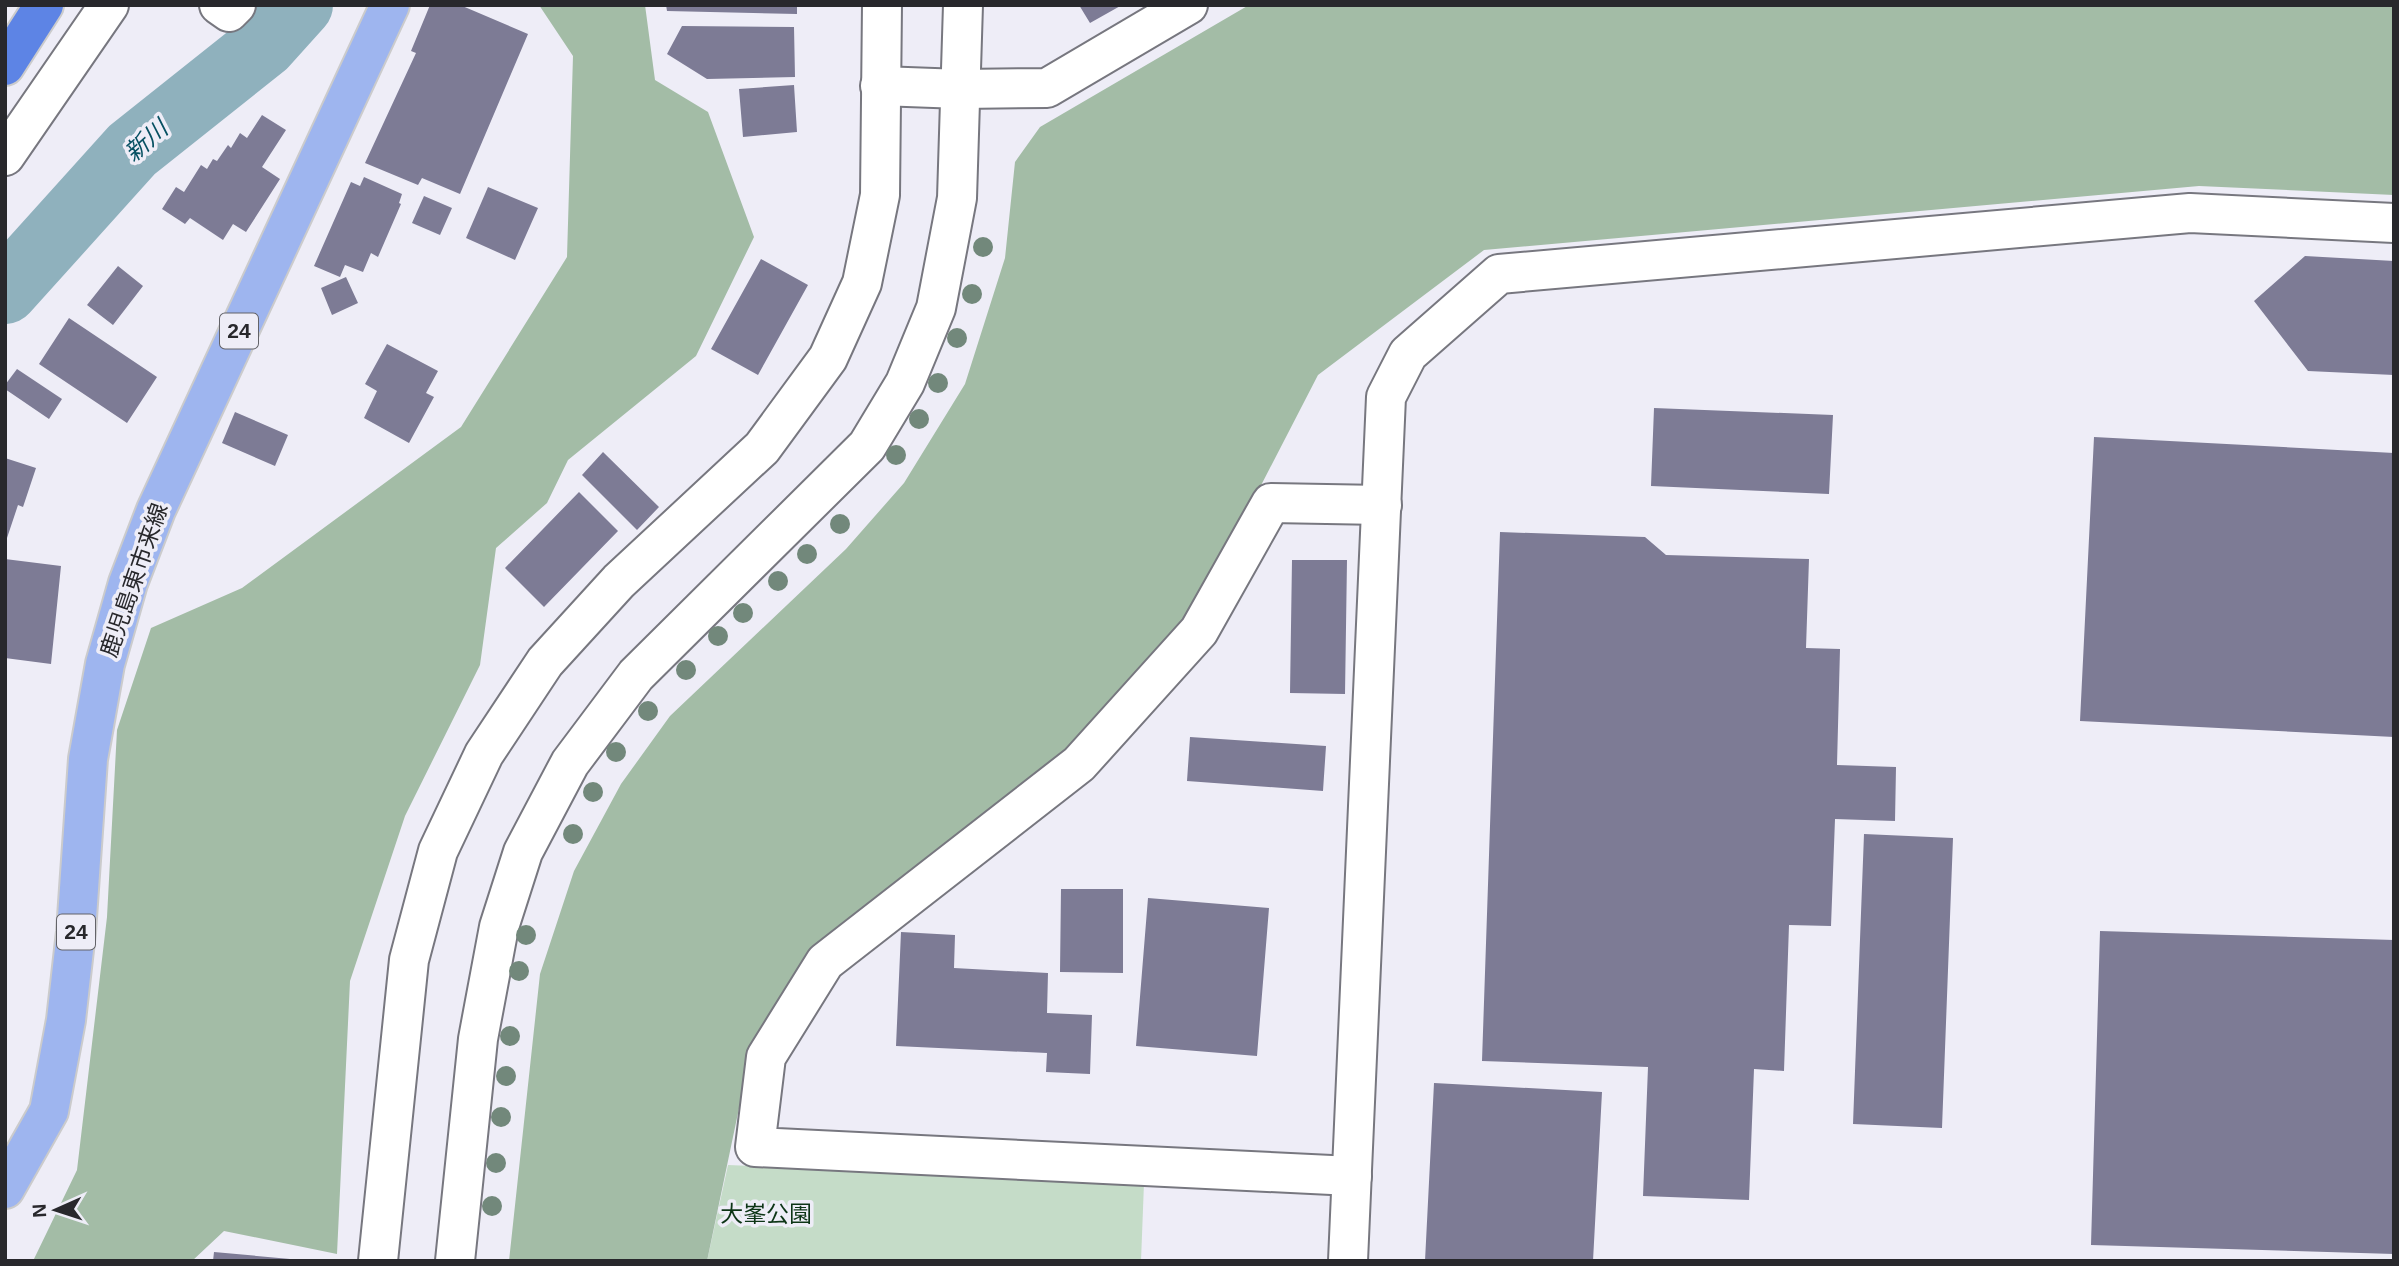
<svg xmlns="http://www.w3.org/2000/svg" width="2399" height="1266" font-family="Arial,'Noto Sans JP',sans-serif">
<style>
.green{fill:#c5dcc8}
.forest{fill:#a3bca6}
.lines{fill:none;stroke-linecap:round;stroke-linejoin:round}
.river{stroke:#8fb1bd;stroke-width:66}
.building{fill:#7d7b95}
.minor-casing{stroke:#77777f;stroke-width:42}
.tertiary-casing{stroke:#77777f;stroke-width:42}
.primary-casing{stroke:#cbcbcc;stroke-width:42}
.motorway-casing{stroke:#cbcbcc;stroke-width:42}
.minor{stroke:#fff;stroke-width:38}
.tertiary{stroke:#fff;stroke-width:38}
.primary{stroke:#9eb5ef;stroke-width:38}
.motorway{stroke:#5d84e5;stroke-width:38}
.tree{fill:#72887b}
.labels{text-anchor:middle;stroke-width:7;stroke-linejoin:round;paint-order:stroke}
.shield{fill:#eeedf7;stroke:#636369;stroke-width:2}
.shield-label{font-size:21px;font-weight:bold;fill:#28282c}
.street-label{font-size:23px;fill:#28282c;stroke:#eeedf7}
.park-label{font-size:23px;fill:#0d3516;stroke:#eeedf7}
.water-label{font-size:24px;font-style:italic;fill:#075062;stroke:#eeedf7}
</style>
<rect width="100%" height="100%" fill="#eeedf7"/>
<path class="green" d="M728,1165L1144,1183L1141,1261H707Z"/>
<path class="forest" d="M539,5H645L655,80L708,112L754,237L696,356L568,460L547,503L496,548L480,665L405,816L350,981L337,1254L224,1231L192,1261H33L77,1170L107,917L117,730L151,628L242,588L461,427L567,257L573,56Z
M1249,5H2394V195L2199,186L1484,250L1318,375L1191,621L1060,760L751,1051L707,1261H509L540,974L574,871L621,784L670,716L846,549L904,483L965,384L1005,258L1015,162L1040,127Z"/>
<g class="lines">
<path class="river" d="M5,291L132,150L264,45L300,5"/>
</g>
<path class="building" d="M430,5H460L528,34L460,194L422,178L418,185L365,163L416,53L411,51Z
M666,5H797V14L667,11Z
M1079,5H1122L1090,23Z
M682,26L794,27L795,77L707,79L667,54Z
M794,85L797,132L743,137L739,89Z
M262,115L286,130L262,167L280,179L246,232L233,224L223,240L190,218L185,224L162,209L176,187L184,192L201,165L207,169L213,159L217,161L228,145L231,148L240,133L247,138Z
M364,177L402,194L399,203L401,204L378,257L371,253L363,272L345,265L340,277L314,266L351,182L360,186Z
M488,187L538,208L515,260L466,238Z
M424,196L452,208L440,235L412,223Z
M2305,256L2394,261V375L2308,371L2254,301Z
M761,259L808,285L758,375L711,349Z
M118,266L143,286L113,325L87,305Z
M346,277L358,303L332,315L321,288Z
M69,318L157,377L127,423L39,364Z
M387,344L438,371L426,393L434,397L409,443L364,418L377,391L365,384Z
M17,369L62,399L49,419L5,389V385Z
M1654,408L1833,415L1829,494L1651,486Z
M235,412L288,435L275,466L222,443Z
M2094,437L2394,453V737L2080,721Z
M603,452L659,507L637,530L582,475Z
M5,458L36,468L23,507L18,505L6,541Z
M579,492L618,531L544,607L505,568Z
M1500,532L1645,537L1666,555L1809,559L1806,648L1840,649L1837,765L1896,767L1895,821L1835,819L1831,926L1789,925L1784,1071L1754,1069L1749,1200L1643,1196L1648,1067L1482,1061Z
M5,559L61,566L51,664L5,658Z
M1292,560H1347L1345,694L1290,693Z
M1190,737L1326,746L1323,791L1187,781Z
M1864,834L1953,838L1942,1128L1853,1124Z
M1061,889H1123V973L1060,972Z
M1148,898L1269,908L1257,1056L1136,1046Z
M2100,931L2394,940V1254L2091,1245Z
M901,932L955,935L954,968L1048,973L1047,1013L1092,1015L1090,1074L1046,1072L1047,1053L896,1046Z
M1434,1083L1602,1092L1593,1261H1425Z
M214,1252L290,1259V1261H213Z"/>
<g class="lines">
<defs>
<path id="minor" d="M219,5L229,12L236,5
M880,86L961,89L1047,88L1188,5
M5,156L109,5
M1352,1176L755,1147L766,1057L825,962L1079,764L1199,631L1271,503L1382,505"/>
<path id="tertiary" d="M378,1261L409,960L438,851L484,754L545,662L619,581L762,448L828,358L862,283L880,195L882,5
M455,1261L478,1039L499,927L523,852L570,763L636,675L867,446L905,383L936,308L957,198L963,5
M1348,1261L1386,397L1408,354L1499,274L2190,213L2394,223"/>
<path id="primary" d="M5,1189L49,1111L66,1020L76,932L88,759L105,664L128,583L156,510L390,5"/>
<path id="motorway" d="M5,66L44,5"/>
</defs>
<use href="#minor" class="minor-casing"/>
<use href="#tertiary" class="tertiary-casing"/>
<use href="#primary" class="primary-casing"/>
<use href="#motorway" class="motorway-casing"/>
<use href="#minor" class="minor"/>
<use href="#tertiary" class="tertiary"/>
<use href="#primary" class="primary"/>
<use href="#motorway" class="motorway"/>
</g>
<g class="tree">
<circle cx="983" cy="247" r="10"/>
<circle cx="972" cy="294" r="10"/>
<circle cx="957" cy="338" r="10"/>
<circle cx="938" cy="383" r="10"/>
<circle cx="919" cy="419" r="10"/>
<circle cx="896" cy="455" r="10"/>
<circle cx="840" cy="524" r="10"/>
<circle cx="807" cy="554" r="10"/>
<circle cx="778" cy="581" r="10"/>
<circle cx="743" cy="613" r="10"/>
<circle cx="718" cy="636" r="10"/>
<circle cx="686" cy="670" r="10"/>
<circle cx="648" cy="711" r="10"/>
<circle cx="616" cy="752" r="10"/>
<circle cx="593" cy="792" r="10"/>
<circle cx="573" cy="834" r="10"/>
<circle cx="526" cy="935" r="10"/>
<circle cx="519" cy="971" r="10"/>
<circle cx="510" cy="1036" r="10"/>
<circle cx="506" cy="1076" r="10"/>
<circle cx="501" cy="1117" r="10"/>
<circle cx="496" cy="1163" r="10"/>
<circle cx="492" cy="1206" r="10"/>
</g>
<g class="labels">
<g class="shield">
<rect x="220" y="313.5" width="38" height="35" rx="5"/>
<rect x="57" y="914.5" width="38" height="35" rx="5"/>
</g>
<g class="shield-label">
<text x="239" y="338">24</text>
<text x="76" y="939">24</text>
</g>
<g class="street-label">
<text transform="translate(134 580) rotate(-71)" y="8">鹿児島東市来線</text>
</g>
<g class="park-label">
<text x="766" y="1222">大峯公園</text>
</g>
<g class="water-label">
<text transform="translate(146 141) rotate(-41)" y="8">新川</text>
</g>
</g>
<rect width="2399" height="1266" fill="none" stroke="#28282c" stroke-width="14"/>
<g transform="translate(56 1210) rotate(267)" stroke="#eeedf7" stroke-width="5" paint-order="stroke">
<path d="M0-5L12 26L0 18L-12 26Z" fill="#28282c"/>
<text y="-10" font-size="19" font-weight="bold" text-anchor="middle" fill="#28282c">N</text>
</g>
</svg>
